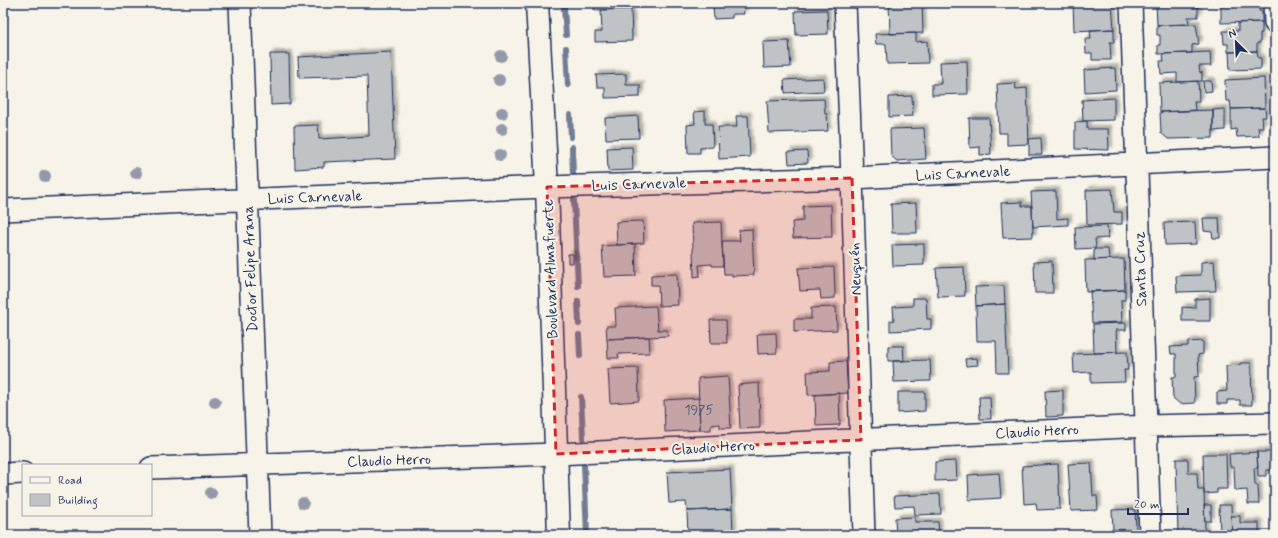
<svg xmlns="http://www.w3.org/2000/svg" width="1278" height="538" font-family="Mynerve,sans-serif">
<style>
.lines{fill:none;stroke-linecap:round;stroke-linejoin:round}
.stream{stroke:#727c95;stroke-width:6}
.building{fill:#c0c3c5;stroke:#1b2f5e;filter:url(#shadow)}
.minor-casing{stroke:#1b2f5e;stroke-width:24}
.secondary-casing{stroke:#1b2f5e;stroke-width:25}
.minor{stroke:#f7f3e8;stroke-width:21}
.secondary{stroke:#f7f3e8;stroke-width:22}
.tree{fill:#9399a9}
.marked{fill:#d62828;fill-opacity:0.2;stroke:#d62828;stroke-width:3;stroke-dasharray:8 5;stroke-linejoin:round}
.labels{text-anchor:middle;stroke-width:4;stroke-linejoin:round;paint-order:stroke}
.number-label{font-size:13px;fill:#445478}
.street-label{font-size:15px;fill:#1b2f5e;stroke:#f7f3e8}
</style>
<defs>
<filter id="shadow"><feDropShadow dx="3.5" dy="-3.5" stdDeviation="1" flood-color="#0004"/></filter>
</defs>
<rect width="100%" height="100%" fill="#f7f3e8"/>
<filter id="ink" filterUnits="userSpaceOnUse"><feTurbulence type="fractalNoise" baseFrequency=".025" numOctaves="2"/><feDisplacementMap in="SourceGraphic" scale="8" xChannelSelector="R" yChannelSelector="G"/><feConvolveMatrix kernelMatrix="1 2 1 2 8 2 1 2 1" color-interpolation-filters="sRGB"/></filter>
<g filter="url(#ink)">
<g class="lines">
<path class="stream" d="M564,8L566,35
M566,48L568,85
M570,115L571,137
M572,147L573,174
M574,200L578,286
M578,301L579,324
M579,335L580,356
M581,397L583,438
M584,464L587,535"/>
</g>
<path class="building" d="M594,3H631V9L594,10Z
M889,3H922L923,33L890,34Z
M1073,3H1112L1114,29L1074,31Z
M1156,3H1190V7H1198V17H1188L1189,24L1157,25Z
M1227,3H1259V11H1262V22L1221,23V4Z
M743,4L744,14H732V18L714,19L713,6Z
M631,9L632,41L595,42V32H602L601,10Z
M827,10L828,34L796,35L795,11Z
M1262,22V33H1260V43H1257V51L1228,52V44H1224L1223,31H1238V23Z
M1196,24L1199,44L1192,45V53L1158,54V45H1160V35H1157V25Z
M1114,29V42H1110L1111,60H1092V53H1086L1085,39H1091L1090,30Z
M916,33V42L927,41L928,63L887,64L886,44H876L875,34Z
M789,41L791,67L764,68L763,42Z
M1257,51L1258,58H1261V69L1230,70L1229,52Z
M391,52L395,159L324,162V167L295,169L294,126L318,125L319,139L369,136L367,76L299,78L298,57Z
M1210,52L1211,66H1199L1200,73L1202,72V81L1177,82V73L1161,74L1160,61H1164L1163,54Z
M270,54H289L290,104L271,105Z
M967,61L968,94L932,95V84H941L940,62Z
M1115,68L1116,90L1085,92L1084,70Z
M626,74V85H640V97L605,98V87H597L596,75Z
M823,78L824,91L785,93L784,80Z
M1264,78L1265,108L1231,109L1230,101H1226L1225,80Z
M1198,81L1199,102H1194L1195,110L1160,112L1159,83Z
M1203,81H1211L1212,91L1204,92Z
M1015,83L1016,89L1027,88L1029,144L1007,145V133H999L997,84Z
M912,96L913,116L889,117V97Z
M1114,98V120L1083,121L1082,100Z
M824,99L825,114H827L828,131L769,133L767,101Z
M1265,108L1266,117H1262L1263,127H1258L1259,136L1237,137L1236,129L1231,130V109Z
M1225,109V130L1213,131V110Z
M1213,110V138L1168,139L1161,133L1160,112Z
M705,111V124H712L713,147L700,148V153H688L687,125L695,124L694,112Z
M638,116L639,138L606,139L605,118Z
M736,116H748L750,157L719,159L718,127H737Z
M969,118H989L991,154L980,155V147L970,148Z
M1087,121V129H1108L1109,150L1075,149V122Z
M924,128L926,159L897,161L891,156L890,129Z
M1041,138L1042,155H1029V139Z
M632,147L633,170L608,171L607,148Z
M807,151L808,163L789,164L788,152Z
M1112,189L1114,212H1122V224L1087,225L1086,190Z
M1056,191L1057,219L1068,218V225L1033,227L1031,192Z
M1022,202V206H1032L1033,237L1003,238L1001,203Z
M916,203L917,233H892L891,204Z
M831,205L832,237L793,238L792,222L803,221V206Z
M1203,218H1219L1220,238H1213L1212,232L1204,231Z
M643,221L644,243L617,245L616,222Z
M721,222L723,266H712V264L699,265L700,276L694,277L692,223Z
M1195,222L1196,244L1165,245L1164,223Z
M1107,226L1108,238L1095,239L1096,248L1076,249L1075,227Z
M752,229L754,275L732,276V274H724L722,241H740L739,230Z
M635,244L636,276L604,277L602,246Z
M924,244V265L893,266L892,245Z
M1094,249H1108L1109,259L1094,260Z
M568,254H573V263H568Z
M1124,259L1125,290L1086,292L1085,260Z
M1052,261L1053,293H1035L1034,262Z
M1214,261L1216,291L1177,292L1176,276L1201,275V262Z
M834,267L835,298L821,299L820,290L800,291L798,268Z
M964,267L965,296L938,297L936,268Z
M677,274L678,305L659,306L658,285H651V275Z
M1004,286L1005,304L976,306L975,287Z
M1125,290V300H1121L1122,322L1092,323L1090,291Z
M913,298H926L927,319H931V329L890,331V321L894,320L893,307L913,306Z
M1210,298V321H1182V307L1195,308V299Z
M1005,304L1008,373H997L996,341H977L976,306Z
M656,306L658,330H667L668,336L607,339L606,326H616L615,308Z
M836,307L837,330L794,332V319H811V308Z
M710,320H726L727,343H711Z
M1126,323V330H1116L1117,352L1094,353L1093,324Z
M776,333L777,353L758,354L757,334Z
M649,337L650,353L618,354L619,358H608L607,339Z
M1203,341V354L1198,355L1199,376L1194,377L1195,403L1180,404L1173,398L1172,377H1176V354H1171L1170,347L1188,346V342Z
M888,346H903L904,361H888Z
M1127,352L1128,370H1124L1125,382L1091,383V372L1074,373L1073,354Z
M977,358L978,365L966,366L965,359Z
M930,360L931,381L894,382L893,361Z
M846,361L848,393L808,395L807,372L830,371V362Z
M1240,363H1251L1252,405H1240V400H1227V404H1217V392L1227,391L1226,366L1240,365Z
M638,368L639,401L610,403L608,369Z
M728,376L731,428H720V424L711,425V430H700L698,378Z
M759,383L760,428L740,429L738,385Z
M1063,390V416L1046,417L1045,391Z
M898,392H925V411L898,413Z
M839,393L840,425L816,426L815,395Z
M979,397H990L991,419H980Z
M699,398L700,430L665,432L664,400Z
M1257,452L1258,468H1254L1255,485L1258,486L1259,504H1248L1247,490L1235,491L1234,467H1230L1229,454Z
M1257,452H1275V470H1266V476H1258Z
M1203,454H1226L1227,489H1217V493L1204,494Z
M1176,459H1188V473H1197L1198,490H1204L1205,535H1178Z
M956,461L957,480L935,481V462Z
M1091,463L1093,496H1097L1098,510L1071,511L1068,464Z
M1058,464L1060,509L1037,510L1036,503L1024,504L1022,466Z
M730,469L732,509L687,511L686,502L669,503L667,472Z
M999,473L1001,498L969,500L968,475Z
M940,494L941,514L915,515L914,506L895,507L894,496Z
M1204,505H1211V521H1205Z
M1219,505H1231L1232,535H1220Z
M732,509L733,535H688L687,511Z
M1135,509L1136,530H1113L1112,510Z
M1231,516H1240V523H1259V534L1232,535Z
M915,517V522H938L939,535H896L895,518Z"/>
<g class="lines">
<defs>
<path id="minor" d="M240,3L260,535
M845,3L852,178L864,535
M1131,3L1150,535
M1274,3L1275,23
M3,210L547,187L852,178L1275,157
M151,468L556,454L1147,426L1275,423
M3,474L23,473"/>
<path id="secondary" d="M537,3L547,187L559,535"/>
</defs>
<use href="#minor" class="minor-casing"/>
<use href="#secondary" class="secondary-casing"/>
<use href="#minor" class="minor"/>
<use href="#secondary" class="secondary"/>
</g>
<g class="tree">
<circle cx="501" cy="56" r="6"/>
<circle cx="499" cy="80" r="6"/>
<circle cx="502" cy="113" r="6"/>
<circle cx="502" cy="129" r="6"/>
<circle cx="500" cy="155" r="6"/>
<circle cx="136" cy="173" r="6"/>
<circle cx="45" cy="176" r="6"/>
<circle cx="215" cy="402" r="6"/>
<circle cx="211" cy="493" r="6"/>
<circle cx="303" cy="503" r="6"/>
</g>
</g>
<path class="marked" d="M852,178L861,440L556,454L547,187Z"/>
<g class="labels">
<g class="number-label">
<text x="699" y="414">1975</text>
</g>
<g class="street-label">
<text transform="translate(963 173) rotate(-3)" y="5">Luis Carnevale</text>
<text transform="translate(639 184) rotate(-2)" y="5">Luis Carnevale</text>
<text transform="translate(315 197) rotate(-2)" y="5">Luis Carnevale</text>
<text transform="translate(250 269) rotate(-92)" y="5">Doctor Felipe Arana</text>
<text transform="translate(550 269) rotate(-92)" y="5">Boulevard Almafuerte</text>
<text transform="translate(855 269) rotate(-92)" y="5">Neuquén</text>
<text transform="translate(1140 269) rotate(-92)" y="5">Santa Cruz</text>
<text transform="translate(1037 431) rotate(-3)" y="5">Claudio Herro</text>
<text transform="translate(713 447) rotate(-3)" y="5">Claudio Herro</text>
<text transform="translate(389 460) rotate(-2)" y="5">Claudio Herro</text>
</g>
</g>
<rect width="1278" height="538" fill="none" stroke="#f7f3e8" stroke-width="16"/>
<rect x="8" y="8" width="1262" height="522" fill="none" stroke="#1b2f5e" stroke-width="1.5" filter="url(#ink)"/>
<rect x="22" y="464" width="130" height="52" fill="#f7f3e8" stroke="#9fa5b1"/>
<rect x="30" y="477" width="20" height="6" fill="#f7f3e8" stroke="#9fa5b1"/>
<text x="58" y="484" font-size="12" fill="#1b2f5e">Road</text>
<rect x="30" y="494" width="20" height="12" fill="#c0c3c5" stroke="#9fa5b1"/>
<text x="58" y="504" font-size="12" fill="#1b2f5e">Building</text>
<g transform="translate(1236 42) rotate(336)" stroke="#f7f3e8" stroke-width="3" paint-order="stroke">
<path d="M0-3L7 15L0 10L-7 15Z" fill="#1b2f5e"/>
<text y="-6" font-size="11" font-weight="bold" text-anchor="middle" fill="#1b2f5e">N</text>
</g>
<path d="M1128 508v6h60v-6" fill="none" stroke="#1b2f5e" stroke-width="2"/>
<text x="1134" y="508" font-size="12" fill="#1b2f5e" stroke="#f7f3e8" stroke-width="3" paint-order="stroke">20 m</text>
</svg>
